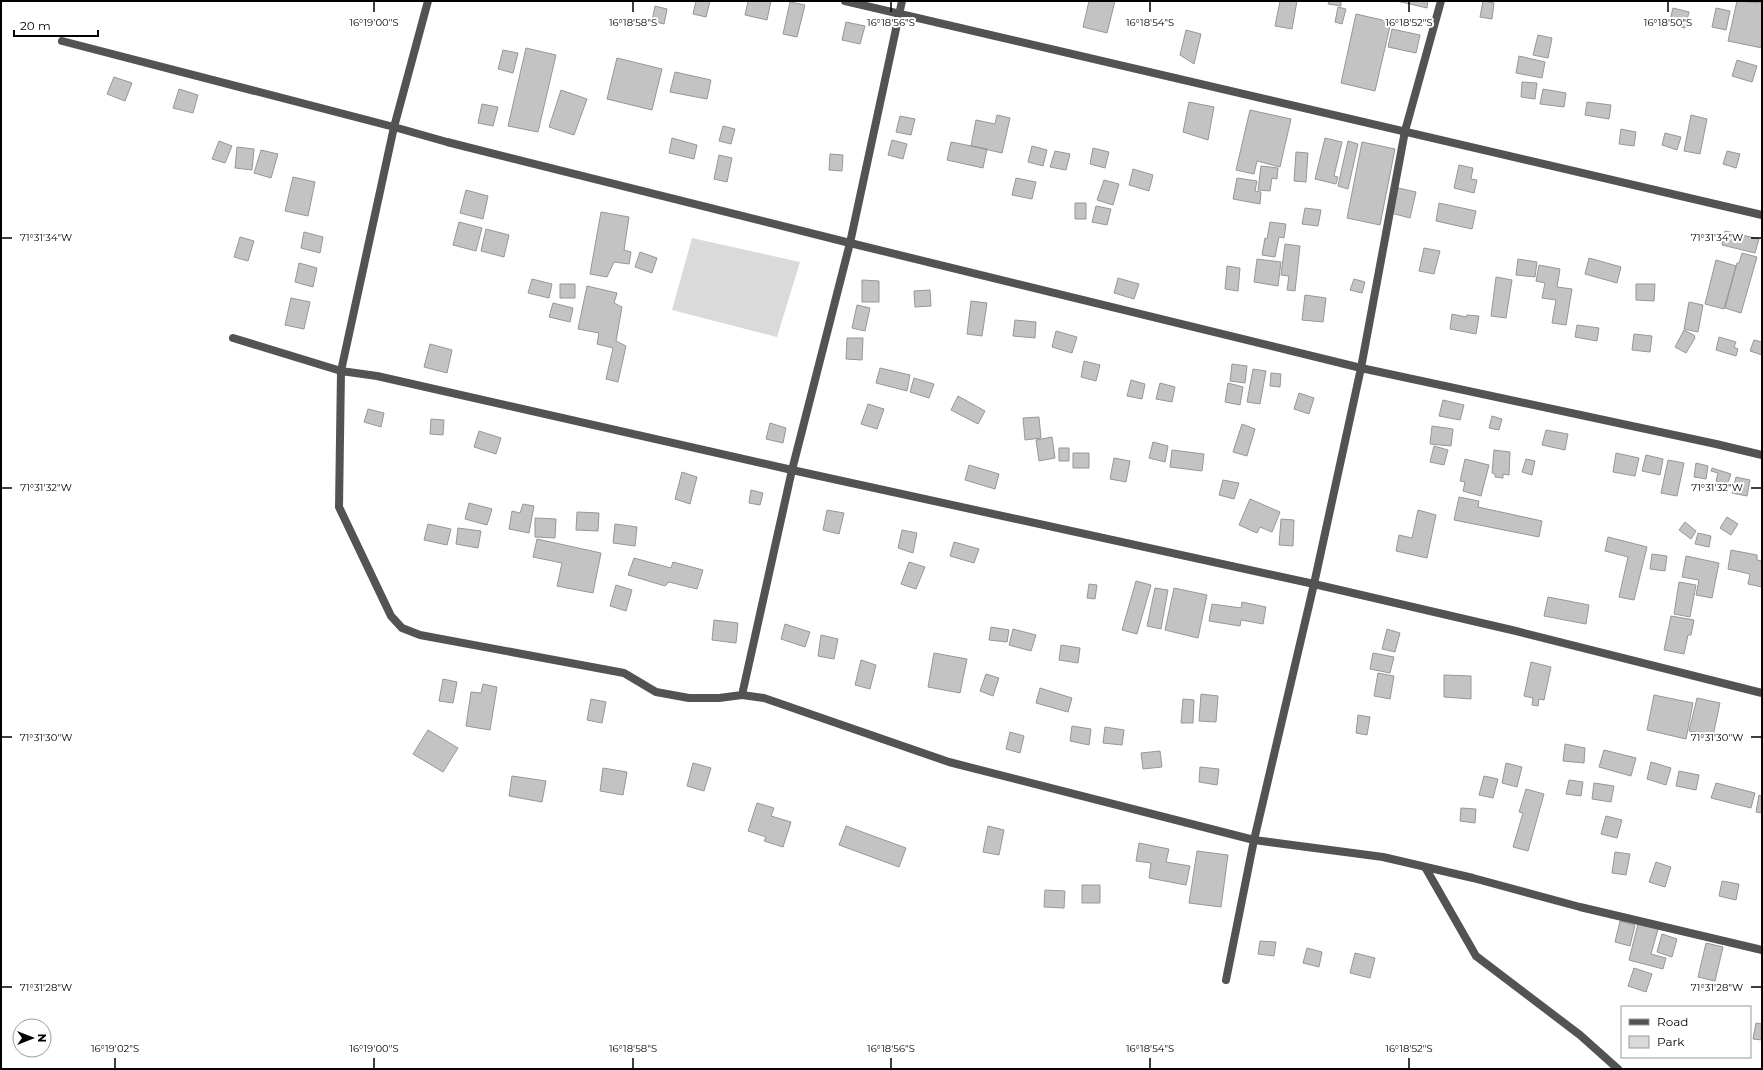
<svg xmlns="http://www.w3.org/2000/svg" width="1763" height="1070" font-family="Montserrat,sans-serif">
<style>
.green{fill:#dadada}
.building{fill:#c3c3c3;stroke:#979797}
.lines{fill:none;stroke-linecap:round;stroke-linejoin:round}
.street{stroke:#535353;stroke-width:8}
.ticks{fill:none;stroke:#000;stroke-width:1.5}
.ticks-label{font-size:10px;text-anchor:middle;fill:#000;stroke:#fff;stroke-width:4;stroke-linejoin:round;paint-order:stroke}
</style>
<rect width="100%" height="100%" fill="#fff"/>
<path class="green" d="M692,238L800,262L777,337L672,310Z"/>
<path class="building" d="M696,1H710L706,17L693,14Z
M748,1H771L767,20L745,15Z
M1089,1H1115L1107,33L1083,27Z
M1280,1H1297L1292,29L1275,26Z
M1329,1H1341V6L1328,4Z
M1397,1H1428L1427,8Z
M1483,1L1494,3L1492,19L1480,17Z
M1737,1L1762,3V48L1728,41Z
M790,2L805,5L797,37L783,34Z
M655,6L667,9L664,24L652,21Z
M1338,7L1346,9L1342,24L1335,22Z
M1673,8L1689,12L1685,28L1669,24Z
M1716,8L1730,11L1726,30L1712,27Z
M1356,14L1391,22L1375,91L1341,83Z
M846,22L865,26L860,44L842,40Z
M1392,29L1420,35L1416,53L1388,47Z
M1186,30L1201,34L1194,64L1180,55Z
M1538,35L1552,38L1548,58L1533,55Z
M526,48L556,55L538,132L508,126Z
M503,50L518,53L513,73L498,69Z
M1519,56L1545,62L1542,78L1516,73Z
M617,58L662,69L652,110L607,99Z
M1737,60L1757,66L1752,82L1732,76Z
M675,72L711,80L707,99L670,92Z
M114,77L132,83L125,101L107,94Z
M1522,82L1537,83L1535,99L1521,97Z
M179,89L198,95L193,113L173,108Z
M1543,89L1566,93L1564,107L1540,104Z
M561,90L587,99L574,135L549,127Z
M1189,102L1214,107L1208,140L1183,132Z
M1587,102L1611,105L1609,119L1585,115Z
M482,104L498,107L493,126L478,123Z
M1250,110L1291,119L1280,167L1257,161L1254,174L1236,170Z
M997,115L1010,118L1002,153L971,146L976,120L995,124Z
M1691,115L1707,119L1700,154L1684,151Z
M900,116L915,119L911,135L896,132Z
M723,126L735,129L731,144L719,141Z
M1621,129L1636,132L1634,146L1619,144Z
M1665,133L1681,137L1677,150L1662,145Z
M672,138L697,145L694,159L669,153Z
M1325,138L1342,142L1334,176L1338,177L1336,184L1315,179Z
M892,140L907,144L903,159L888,155Z
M219,141L232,146L225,163L212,159Z
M1348,141L1358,144L1348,189L1338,186Z
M951,142L987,149L983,168L947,160Z
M1362,142L1395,149L1380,225L1347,218Z
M1032,146L1047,150L1043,166L1028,162Z
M237,147L254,149L252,170L235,168Z
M1093,148L1109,152L1105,168L1090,164Z
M261,150L278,154L271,178L254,173Z
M1055,151L1070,154L1066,170L1050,167Z
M1727,151L1740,154L1736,168L1723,164Z
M1296,152L1308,153L1306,182L1294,181Z
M830,154L843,155L842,171L829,170Z
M719,155L732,158L727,182L714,179Z
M1459,165L1473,168L1471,179L1477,180L1474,193L1454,188Z
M1261,166L1278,168L1277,179L1272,178L1270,191L1258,190Z
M1133,169L1153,175L1149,191L1129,185Z
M293,177L315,182L308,216L285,211Z
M1016,178L1036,182L1032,199L1012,195Z
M1237,178L1257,181L1255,191L1261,192L1260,204L1233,199Z
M1104,180L1119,184L1113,205L1097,200Z
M1398,188L1416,192L1410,218L1391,213Z
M466,190L488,196L483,219L460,213Z
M1075,203H1086V219H1075Z
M1439,203L1476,211L1472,229L1436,221Z
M1096,206L1111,209L1107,225L1092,222Z
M1305,208L1321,210L1318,226L1302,224Z
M601,212L629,217L624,250L631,252L629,264L614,262L607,277L590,274Z
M459,222L482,228L476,251L453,245Z
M1270,222L1286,224L1284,238L1279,237L1275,257L1262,255L1265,238L1267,239Z
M486,229L509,235L504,257L481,251Z
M1725,231L1759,239L1755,253L1722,245Z
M304,232L323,237L320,253L301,248Z
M240,237L254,241L248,261L234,257Z
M1285,244L1300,246L1295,291L1287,290L1289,276L1281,275Z
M1424,248L1440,251L1434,274L1419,271Z
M640,252L657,258L652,273L635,267Z
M1742,253L1757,257L1741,313L1725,308L1737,263H1739Z
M1589,258L1621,267L1617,283L1585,274Z
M1257,259L1281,262L1278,286L1254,282Z
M1518,259L1537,262L1535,277L1516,275Z
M1716,260L1736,266L1724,309L1705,304Z
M299,263L317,268L313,287L295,282Z
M1539,265L1560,269L1557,287L1572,289L1566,325L1552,323L1556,300L1542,298L1545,283L1536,281Z
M1227,266L1240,268L1238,291L1225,289Z
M1496,277L1512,280L1506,318L1491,316Z
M1118,278L1139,284L1134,299L1114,293Z
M532,279L552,284L549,298L528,293Z
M1354,279L1365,282L1362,293L1350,290Z
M862,280L879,281V302H862Z
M560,284H575V298H560Z
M1636,284H1655L1654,301L1636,300Z
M587,286L617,293L614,303L622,307L616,341L626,346L618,382L606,379L613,348L597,344L599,333L578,329Z
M930,290L931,306L915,307L914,291Z
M1305,295L1326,298L1323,322L1302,320Z
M291,298L310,302L304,329L285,325Z
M971,301L987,303L982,336L967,334Z
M1689,302L1703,305L1698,332L1684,329Z
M553,303L573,308L570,322L549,317Z
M857,305L870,308L865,331L852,328Z
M1452,314L1466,317L1467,315L1479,316L1476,334L1450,329Z
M1015,320L1036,322L1035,338L1013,336Z
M1577,325L1599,328L1597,341L1575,337Z
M1684,330L1694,335L1695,338L1686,353L1675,347Z
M1056,331L1077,337L1072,353L1052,347Z
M1634,334L1652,336L1650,352L1632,350Z
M1719,337L1736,342L1734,347L1738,349L1736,356L1716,350Z
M847,338H863L862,360L846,359Z
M1754,340L1762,342V355L1750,351Z
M430,344L452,350L447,373L424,367Z
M1084,361L1100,365L1096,381L1081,377Z
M1232,364L1247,366L1245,383L1230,381Z
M880,368L910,375L907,391L876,383Z
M1253,369L1266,371L1260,404L1247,402Z
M1271,373L1281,374L1280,387L1270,386Z
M914,378L934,384L929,398L910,392Z
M1131,380L1145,384L1142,399L1127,396Z
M1160,383L1175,387L1172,402L1156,399Z
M1228,383L1243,387L1240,405L1225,402Z
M1299,393L1314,398L1309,414L1294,409Z
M958,396L985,411L978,424L951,410Z
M1443,400L1464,405L1460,420L1439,416Z
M868,404L884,409L877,429L861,424Z
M368,409L384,413L381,427L364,422Z
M1492,416L1502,419L1499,430L1489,428Z
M1039,417L1041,438L1025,440L1023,418Z
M431,419L444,420L443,435L430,434Z
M770,423L786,428L783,443L766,439Z
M1242,424L1255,429L1247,456L1233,452Z
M1432,426L1453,429L1451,446L1430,444Z
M1546,430L1568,434L1565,450L1542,445Z
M479,431L501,438L496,454L474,447Z
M1052,437L1055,458L1039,461L1036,440Z
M1153,442L1168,446L1165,462L1149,458Z
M1434,446L1448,450L1444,465L1430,462Z
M1059,448H1069V461H1059Z
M1172,450L1204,454L1202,471L1170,467Z
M1494,450L1510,452L1509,475L1503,474V478L1495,477V474L1492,473Z
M1073,453H1089V468H1073Z
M1616,453L1639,458L1635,476L1613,472Z
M1646,455L1663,459L1660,475L1642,471Z
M1114,458L1130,461L1126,482L1110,479Z
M1465,459L1489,465L1481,496L1463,491L1465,482L1460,481Z
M1526,459L1535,461L1532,475L1522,472Z
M1668,460L1684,463L1677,496L1661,493Z
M1696,463L1708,466L1706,479L1694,477Z
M969,465L999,474L995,489L965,480Z
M1712,468L1731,474L1727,485L1716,481L1718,473L1711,471Z
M682,472L697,477L690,504L675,499Z
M1736,477L1750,480L1747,496L1732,493Z
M1223,480L1239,483L1234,499L1219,495Z
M751,490L763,493L760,505L749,503Z
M1459,497L1479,501L1478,507L1542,521L1539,537L1454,520Z
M1250,499L1280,512L1272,532L1260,527L1257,533L1239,525Z
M469,503L492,509L487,525L465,519Z
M523,504L534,506L529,533L509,529L512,511L520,513Z
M827,510L844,513L839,534L823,530Z
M1418,510L1436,515L1427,558L1396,551L1399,535L1412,538Z
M577,512L599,513L598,531L576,530Z
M1727,517L1738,524L1731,535L1720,528Z
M535,518L556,519L555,538L535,537Z
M1281,519L1294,520L1293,546L1279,545Z
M1685,522L1696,531L1691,539L1679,530Z
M428,524L451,529L447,545L424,540Z
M615,524L637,527L635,546L613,543Z
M458,528L481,531L478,548L456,544Z
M902,530L917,533L913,553L898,548Z
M1698,533L1711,536L1709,547L1695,544Z
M1608,537L1647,547L1634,600L1619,597L1628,557L1605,551Z
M537,539L601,553L593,593L557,586L562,563L533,557Z
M954,542L979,549L974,563L950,556Z
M1731,550L1757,555V560L1762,561V587L1748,584L1750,574L1728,569Z
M1652,554L1667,556L1665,571L1650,569Z
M1686,556L1719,563L1712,598L1696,595L1699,580L1682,577Z
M634,558L671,568L673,562L703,570L697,589L669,582L665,586L628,575Z
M909,562L925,567L916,589L901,584Z
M1136,581L1151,585L1137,634L1122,630Z
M1679,582L1696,585L1690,617L1674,614Z
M1089,584L1097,585L1095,599L1087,598Z
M616,585L632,590L626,611L610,606Z
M1155,588L1168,590L1161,629L1147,626Z
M1174,588L1207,595L1198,638L1165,630Z
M1548,597L1589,605L1586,624L1544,616Z
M1242,602L1266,607L1263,624L1241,620L1240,626L1209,621L1212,604L1241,608Z
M1671,616L1694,620L1691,635H1688L1684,654L1664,650Z
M714,620L738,623L736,643L712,640Z
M785,624L810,632L805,647L781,639Z
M991,627L1009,630L1007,642L989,640Z
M1013,629L1036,635L1031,651L1009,645Z
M1387,629L1400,633L1395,652L1382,649Z
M821,635L838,639L834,659L818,656Z
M1061,645L1080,648L1078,663L1059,660Z
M934,653L967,659L960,693L928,687Z
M1373,653L1394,657L1390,673L1370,669Z
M861,660L876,665L870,689L855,685Z
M1531,662L1551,667L1544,700L1539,699L1538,706L1532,705L1533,698L1524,696Z
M1378,673L1394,676L1390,699L1374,696Z
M986,674L999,678L993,696L980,691Z
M1444,675L1471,676V699L1444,697Z
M443,679L457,682L453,703L439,701Z
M483,684L497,687L490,730L466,726L471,692L481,693Z
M1040,688L1072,698L1068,712L1036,703Z
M1201,694L1218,696L1216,722L1199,721Z
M1654,695L1693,703L1686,739L1647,730Z
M1697,698L1720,703L1713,736L1689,731Z
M591,699L606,702L602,723L587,720Z
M1183,699L1194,700L1193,723H1181Z
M1358,715L1370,717L1367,735L1356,733Z
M1072,726L1091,729L1089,745L1070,741Z
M1105,727L1124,730L1122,745L1103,743Z
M428,730L458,748L443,772L413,754Z
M1010,732L1024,736L1020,753L1006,749Z
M1565,744L1585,748L1584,763L1563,761Z
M1604,750L1636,758L1631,776L1599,767Z
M1160,751L1162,767L1143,769L1141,753Z
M1651,762L1671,768L1666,785L1647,779Z
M693,763L711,768L704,791L687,786Z
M1506,763L1522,767L1517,787L1502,783Z
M1200,767L1219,769L1217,785L1199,782Z
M603,768L627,772L623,795L600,791Z
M1679,771L1699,775L1696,790L1676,786Z
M512,776L546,781L542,802L509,796Z
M1484,776L1498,779L1493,798L1479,795Z
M1569,780L1583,782L1581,796L1566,794Z
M1594,783L1614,786L1611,802L1592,799Z
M1716,783L1755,793L1751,808L1711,798Z
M1526,789L1544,794L1528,851L1513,847L1523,813L1519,812Z
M1759,795L1762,796V813L1756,812Z
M757,803L774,808L771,816L791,822L783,847L764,841L766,837L748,831Z
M1461,808L1476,809L1475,823L1460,821Z
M1606,816L1622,820L1617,838L1601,834Z
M846,826L906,848L899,867L839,845Z
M988,826L1004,830L999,855L983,852Z
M1139,843L1169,849L1166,862L1190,866L1186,885L1149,878L1151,863L1136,861Z
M1197,851L1228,855L1221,907L1189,903Z
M1615,852L1630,854L1626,875L1612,873Z
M1656,862L1671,867L1665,887L1649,882Z
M1722,881L1739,884L1736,900L1719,896Z
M1082,885H1100V903H1082Z
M1045,890L1065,891L1064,908L1044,907Z
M1620,921L1635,925L1630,946L1615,942Z
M1638,924L1658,929L1651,954L1666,958L1663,969L1629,960Z
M1662,934L1677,939L1672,957L1657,952Z
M1260,941L1276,942L1274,956L1258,954Z
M1706,943L1723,947L1715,981L1698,977Z
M1307,948L1322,952L1319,967L1303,963Z
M1355,953L1375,958L1370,978L1350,973Z
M1634,968L1652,974L1646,992L1628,986Z
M1756,1023L1762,1024V1040L1753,1039Z"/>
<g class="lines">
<path class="street" d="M428,1L394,127L341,371L339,507L391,616L402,628L420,635L624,673L656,692L689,698H719L742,695L764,698L949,762L1254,840L1383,857L1473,878L1580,907L1762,950
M845,1L1762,215
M62,41L394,127L447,142L850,243L1361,368L1716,444L1762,455
M233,338L341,371L377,376L792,470L1314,584L1516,631L1762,693
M742,695L792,470L850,243L902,1
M1425,867L1476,956L1580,1035L1618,1069
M1226,980L1254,840L1314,584L1361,368L1405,131L1441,1"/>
</g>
<path class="ticks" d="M374,2V12M633,2V12M891,2V12M1150,2V12M1409,2V12M1668,2V12M2,238H12M1751,238H1761M2,488H12M1751,488H1761M2,737H12M1751,737H1761M2,987H12M1751,987H1761M115,1058V1068M374,1058V1068M633,1058V1068M891,1058V1068M1150,1058V1068M1409,1058V1068"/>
<g class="ticks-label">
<text x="374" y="26">16°19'00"S</text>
<text x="633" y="26">16°18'58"S</text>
<text x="891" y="26">16°18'56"S</text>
<text x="1150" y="26">16°18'54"S</text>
<text x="1409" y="26">16°18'52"S</text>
<text x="1668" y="26">16°18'50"S</text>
<text x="1717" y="241">71°31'34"W</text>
<text x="46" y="241">71°31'34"W</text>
<text x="1717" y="491">71°31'32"W</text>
<text x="46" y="491">71°31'32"W</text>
<text x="46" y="741">71°31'30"W</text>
<text x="1717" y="741">71°31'30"W</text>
<text x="1717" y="991">71°31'28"W</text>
<text x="46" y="991">71°31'28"W</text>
<text x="115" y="1052">16°19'02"S</text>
<text x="374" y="1052">16°19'00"S</text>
<text x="633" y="1052">16°18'58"S</text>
<text x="891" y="1052">16°18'56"S</text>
<text x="1150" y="1052">16°18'54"S</text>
<text x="1409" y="1052">16°18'52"S</text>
</g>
<rect width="1763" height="1070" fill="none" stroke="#000000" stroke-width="4"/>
<rect x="1621" y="1006" width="130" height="52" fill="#ffffff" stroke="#999999"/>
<rect x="1629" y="1019" width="20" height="6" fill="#535353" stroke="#999999"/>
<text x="1657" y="1026" font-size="12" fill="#000000">Road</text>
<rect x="1629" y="1036" width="20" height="12" fill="#dadada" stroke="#999999"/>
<text x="1657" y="1046" font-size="12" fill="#000000">Park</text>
<g transform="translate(32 1038) rotate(90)"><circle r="19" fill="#ffffff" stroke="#999999"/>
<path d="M0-3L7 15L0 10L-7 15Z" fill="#000000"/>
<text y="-6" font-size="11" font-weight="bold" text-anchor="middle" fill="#000000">N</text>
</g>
<path d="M14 30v6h84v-6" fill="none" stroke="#000000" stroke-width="2"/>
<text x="20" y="30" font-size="12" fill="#000000" stroke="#ffffff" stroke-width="3" paint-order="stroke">20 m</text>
</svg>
